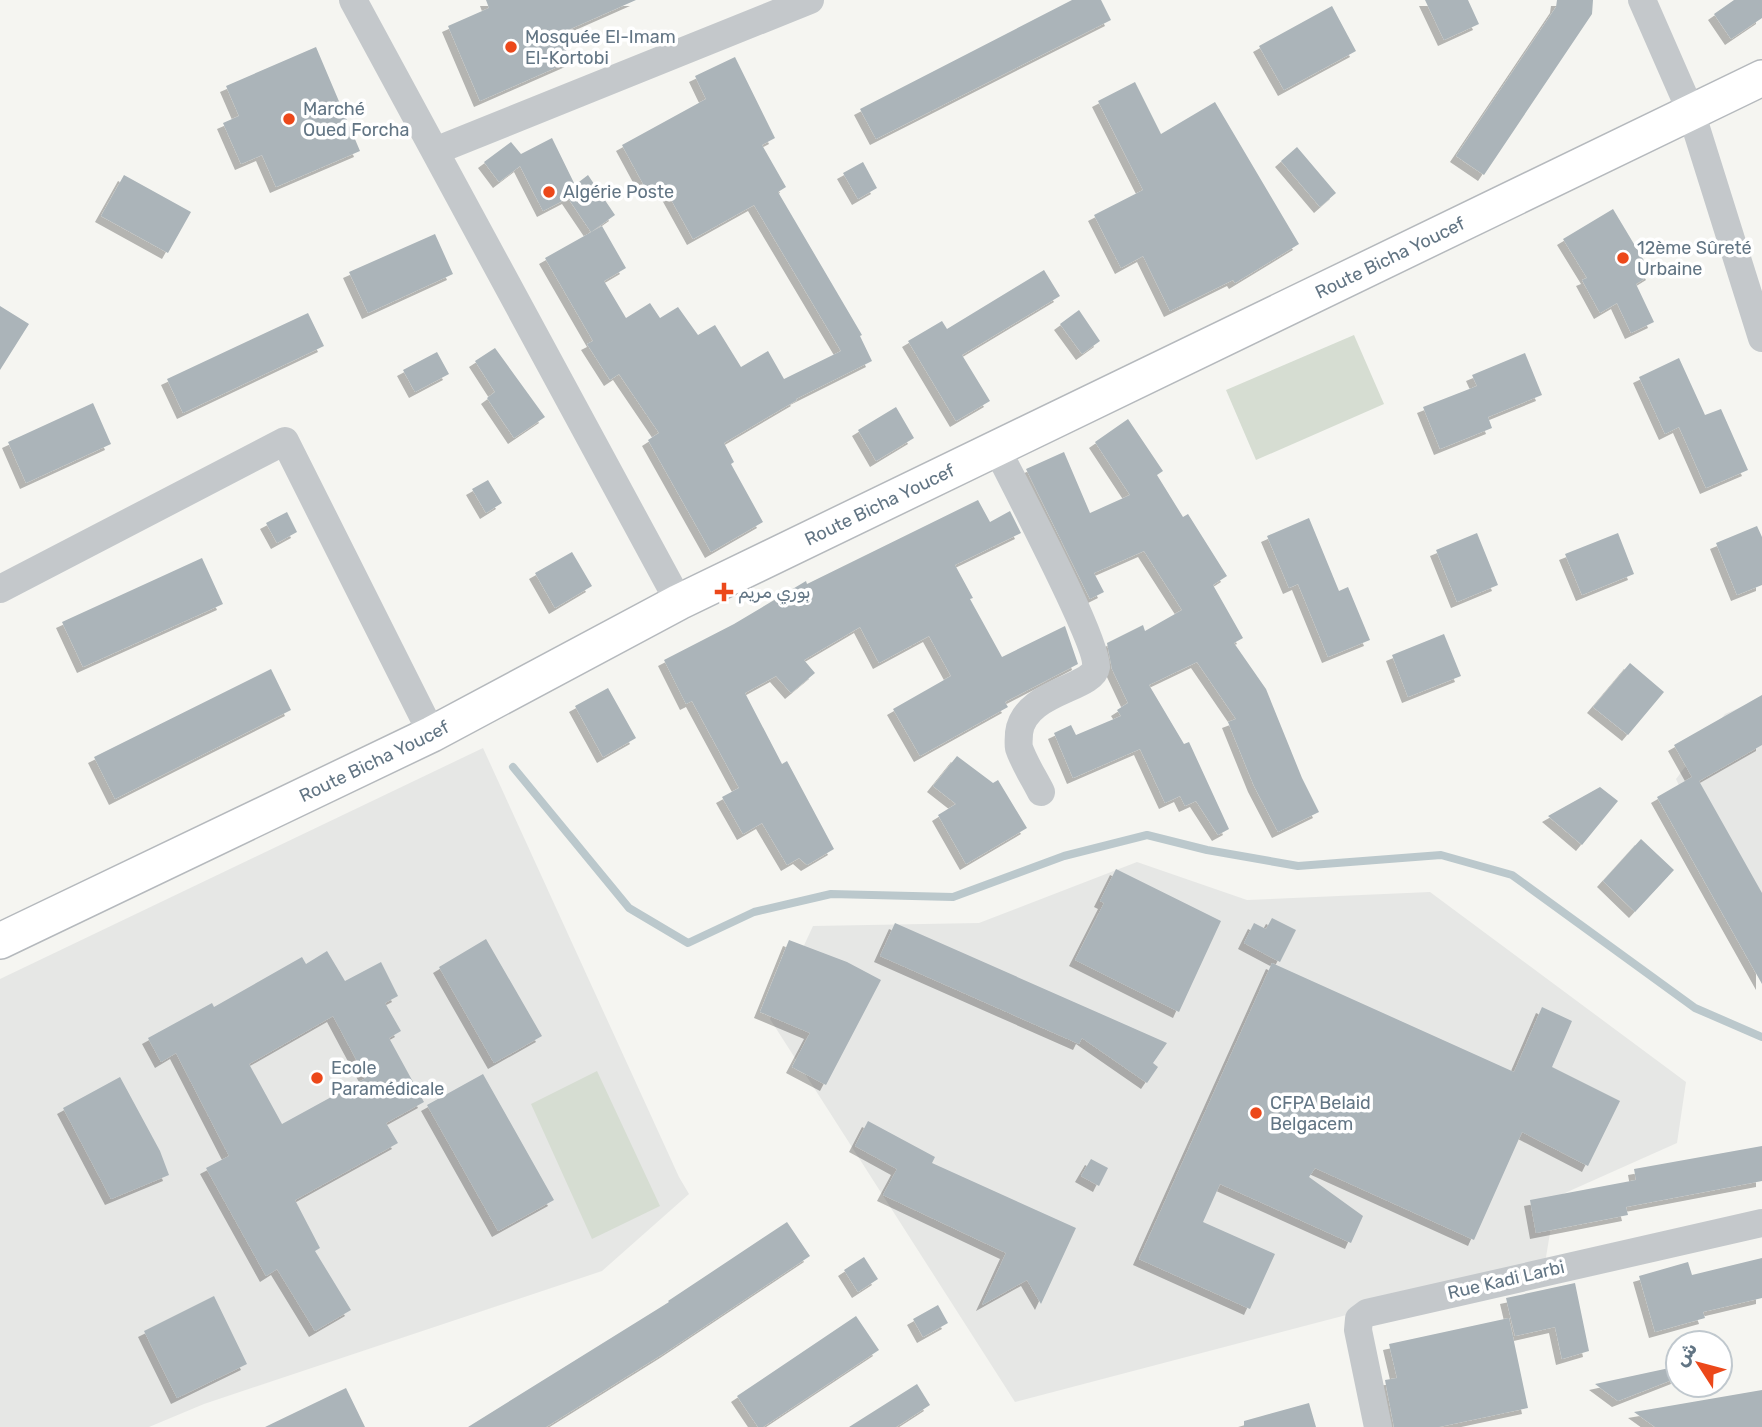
<svg xmlns="http://www.w3.org/2000/svg" width="1762" height="1427" font-family="Rubik,'Noto Sans Arabic',sans-serif">
<style>
.built{fill:#e6e7e5}
.green{fill:#d6ddd2}
.lines{fill:none;stroke-linecap:round;stroke-linejoin:round}
.stream{stroke:#bbc8cc;stroke-width:8}
.building{fill:#abb4b9;fill-rule:evenodd;filter:url(#shadow)}
.major-casing{stroke:#b5b9bd;stroke-width:38}
.minor{stroke:#c4c8cb;stroke-width:28}
.major{stroke:#fff;stroke-width:35}
.poi-dot{fill:#ec481a;stroke:#fff;stroke-width:2.5}
.labels{text-anchor:middle;stroke-width:7;stroke-linejoin:round;paint-order:stroke}
.poi-label{font-size:18px;fill:#627584;stroke:#fff;text-anchor:start}
.street-label{font-size:18px;fill:#627584;stroke:#fff}
</style>
<defs>
<filter id="shadow"><feDropShadow dx="-6" dy="6" stdDeviation="0" flood-color="#0004"/></filter>
</defs>
<rect width="100%" height="100%" fill="#f5f5f1"/>
<path class="built" d="M1762,698V965L1676,779L1725,714Z
M483,748L679,1177L689,1194L602,1271L204,1404L149,1427H0V979Z
M1137,862L1247,900L1430,892L1686,1082L1677,1143L1556,1197L1545,1263L1015,1402L770,1019L813,926L979,923Z"/>
<path class="green" d="M1354,335L1384,404L1256,460L1226,390Z
M597,1071L660,1206L592,1239L531,1104Z"/>
<g class="lines">
<path class="stream" d="M513,767L629,908L688,943L754,912L831,894L953,897L1064,856L1147,835L1207,850L1298,866L1441,855L1512,875L1695,1008L1762,1037"/>
</g>
<path class="building" d="M486,0H636L559,34L571,61L480,101L448,26L489,8Z
M1072,0H1101L1111,20L876,139L860,109Z
M1425,0H1468L1479,24L1444,40Z
M1557,0H1593L1592,14L1484,175L1456,156L1556,7Z
M1734,0H1762V18L1731,39L1714,14Z
M1332,6L1356,51L1284,90L1259,46Z
M316,47L360,151L276,187L262,155L241,164L223,123L239,116L226,86Z
M735,57L775,138L762,145L786,187L778,192L862,335L860,336L872,361L796,399L797,400L724,443L734,462L731,464L763,522L711,552L648,440L659,433L619,374L610,380L587,344L593,341L545,258L602,226L626,268L604,281L626,318L650,303L660,318L678,307L698,335L715,325L741,367L768,351L784,379L841,351L754,205L693,239L663,185L648,193L622,145L706,99L695,76Z
M1135,82L1161,134L1215,102L1299,244L1235,283L1233,280L1170,311L1143,256L1121,268L1094,215L1143,190L1098,101Z
M552,138L575,185L588,175L615,215L591,232L568,198L543,211L520,166L499,182L484,162L511,142L521,154Z
M1297,147L1336,193L1320,207L1281,161Z
M863,162L877,188L858,199L843,173Z
M124,175L191,212L168,253L101,216Z
M1613,209L1652,274L1636,284L1654,322L1631,333L1617,303L1600,313L1582,280L1587,278L1563,239Z
M435,234L453,274L368,313L349,272Z
M1044,270L1060,296L962,355L990,401L956,421L908,341L942,321L947,329Z
M0,306L29,324L0,370Z
M1079,310L1100,341L1082,354L1060,324Z
M308,313L324,346L183,413L167,379Z
M495,348L545,417L514,438L487,398L495,392L475,361Z
M437,352L449,374L415,392L403,370Z
M1525,353L1542,395L1488,417L1492,428L1440,449L1423,407L1477,386L1472,375Z
M1679,358L1705,415L1721,409L1748,470L1706,488L1679,427L1665,434L1639,377Z
M93,403L111,444L26,483L8,442Z
M896,407L914,438L876,461L858,430Z
M1128,419L1163,471L1157,475L1183,517L1188,514L1227,576L1213,585L1243,638L1234,643L1266,689L1302,778L1319,812L1278,832L1254,786L1228,722L1236,719L1197,662L1149,685L1184,744L1189,742L1229,829L1218,835L1196,801L1185,806L1180,796L1165,803L1140,749L1073,778L1054,733L1071,725L1076,735L1121,716L1117,710L1128,703L1112,669L1107,643L1143,625L1145,631L1182,610L1144,551L1094,573L1104,592L1090,599L1026,469L1064,452L1090,513L1130,495L1095,442Z
M488,480L502,503L486,513L472,489Z
M978,500L990,522L1010,511L1021,533L955,565L973,598L970,599L1002,657L1065,626L1078,664L1005,702L1008,707L920,756L893,709L951,676L929,636L879,663L860,627L804,660L815,673L791,693L776,676L745,693L782,764L787,761L834,849L807,865L799,858L787,865L762,823L743,834L722,797L739,788L692,701L686,704L664,660L734,624L806,581L807,584Z
M287,512L297,532L277,543L266,523Z
M1309,518L1339,591L1348,587L1370,640L1328,657L1298,584L1289,588L1267,536Z
M1757,526L1762,537V585L1737,595L1716,543Z
M1477,533L1498,585L1457,602L1436,550Z
M1618,533L1634,574L1582,595L1565,554Z
M572,552L592,586L555,608L535,573Z
M202,558L223,604L83,667L62,622Z
M1444,634L1461,676L1408,697L1392,655Z
M1630,663L1664,692L1628,735L1593,707Z
M271,669L291,710L115,799L94,757Z
M608,688L636,738L603,757L575,706Z
M1762,695V745L1699,781L1762,893V984L1657,797L1692,777L1674,745Z
M957,756L993,783L998,780L1027,828L966,864L938,815L956,804L933,786Z
M1600,787L1618,801L1582,845L1548,816Z
M1641,839L1674,870L1635,912L1603,881Z
M1116,869L1221,921L1179,1012L1075,960L1104,903L1100,901Z
M1272,918L1296,930L1280,962L1244,943L1254,923L1266,929Z
M895,923L1167,1043L1153,1063L1158,1067L1147,1083L1082,1038L1079,1044L880,956Z
M486,939L542,1036L494,1063L439,967Z
M789,940L847,962L881,980L826,1085L792,1067L810,1033L760,1012Z
M327,951L345,981L381,962L398,996L385,1003L401,1031L389,1038L424,1102L386,1123L398,1143L295,1200L320,1248L315,1251L351,1310L315,1331L277,1269L266,1276L206,1168L229,1156L176,1053L161,1062L148,1038L212,1003L214,1007L302,957L306,964ZM333,1016L366,1078L282,1124L249,1064Z
M1272,963L1514,1072L1542,1007L1572,1021L1552,1067L1620,1101L1588,1166L1522,1132L1474,1240L1315,1168L1309,1177L1363,1216L1351,1243L1220,1184L1203,1222L1275,1254L1250,1309L1139,1259Z
M483,1074L554,1200L498,1231L427,1105Z
M120,1077L160,1151L169,1175L111,1199L63,1108Z
M868,1121L935,1157L932,1163L1076,1228L1041,1304L1027,1280L982,1305L1006,1253L883,1195L897,1169L855,1146Z
M1762,1146V1181L1626,1207L1628,1215L1536,1233L1530,1200L1636,1180L1634,1169Z
M1091,1159L1108,1168L1099,1186L1081,1176Z
M787,1222L810,1256L666,1352L546,1427H468L669,1302L668,1301Z
M864,1257L878,1279L858,1292L844,1270Z
M1762,1258V1298L1703,1312L1705,1318L1655,1332L1639,1276L1688,1262L1692,1275Z
M1575,1283L1589,1351L1562,1359L1555,1327L1515,1336L1506,1298Z
M214,1296L247,1364L177,1398L144,1331Z
M938,1305L948,1323L923,1337L913,1319Z
M856,1316L879,1350L763,1427H758L737,1396Z
M1509,1318L1528,1408L1439,1427H1394L1385,1380L1397,1378L1389,1344Z
M1674,1367L1677,1378L1618,1401L1595,1384Z
M917,1384L930,1405L896,1427H849Z
M346,1388L365,1427H265Z
M1762,1390V1427H1655L1634,1412Z
M1309,1403L1316,1427H1244V1421Z"/>
<g class="lines">
<defs>
<g id="major">
<path id="s1" d="M0,941L432,734L679,602L1762,78"/>
</g>
</defs>
<use href="#major" class="major-casing"/>
<path class="minor" d="M353,0L679,602
M1642,0L1691,112L1762,338
M435,151L810,0
M996,447C1012,480 1099,643 1096,667C1093,689 1024,691 1019,733C1019,738 1018,743 1019,748C1024,763 1034,778 1041,792
M0,589L285,441L432,734
M1378,1427L1358,1330L1359,1319L1367,1313L1762,1223"/>
<use href="#major" class="major"/>
</g>
<g class="poi-dot">
<circle cx="511" cy="47" r="7"/>
<circle cx="289" cy="119" r="7"/>
<circle cx="549" cy="192" r="7"/>
<circle cx="1623" cy="258" r="7"/>
<path d="M720.5 581.5h7v7h7v7h-7v7h-7v-7h-7v-7h7z"/>
<circle cx="317" cy="1078" r="7"/>
<circle cx="1256" cy="1113" r="7"/>
</g>
<g class="labels">
<g class="poi-label">
<text x="525" y="43">Mosquée El-Imam<tspan x="525" dy="21">El-Kortobi</tspan></text>
<text x="303" y="115">Marché<tspan x="303" dy="21">Oued Forcha</tspan></text>
<text x="563" y="198">Algérie Poste</text>
<text x="1637" y="254">12ème Sûreté<tspan x="1637" dy="21">Urbaine</tspan></text>
<text x="738" y="598">بوري مريم</text>
<text x="331" y="1074">Ecole<tspan x="331" dy="21">Paramédicale</tspan></text>
<text x="1270" y="1109">CFPA Belaid<tspan x="1270" dy="21">Belgacem</tspan></text>
</g>
<g class="street-label">
<text dy="6" stroke="none"><textPath href="#s1" startOffset="1549">Route Bicha Youcef</textPath></text>
<text dy="6" stroke="none"><textPath href="#s1" startOffset="982">Route Bicha Youcef</textPath></text>
<text dy="6" stroke="none"><textPath href="#s1" startOffset="415">Route Bicha Youcef</textPath></text>
<text transform="translate(1506 1280) rotate(-13)" y="6">Rue Kadi Larbi</text>
</g>
</g>
<g transform="translate(1699 1364) rotate(306)"><circle r="33" fill="#ffffff" stroke="#c0c8ce" stroke-width="2"/>
<path d="M0-5L12 26L0 18L-12 26Z" fill="#ec481a"/>
<text y="-10" font-size="19" font-weight="bold" text-anchor="middle" fill="#627584">ش</text>
</g>
</svg>
